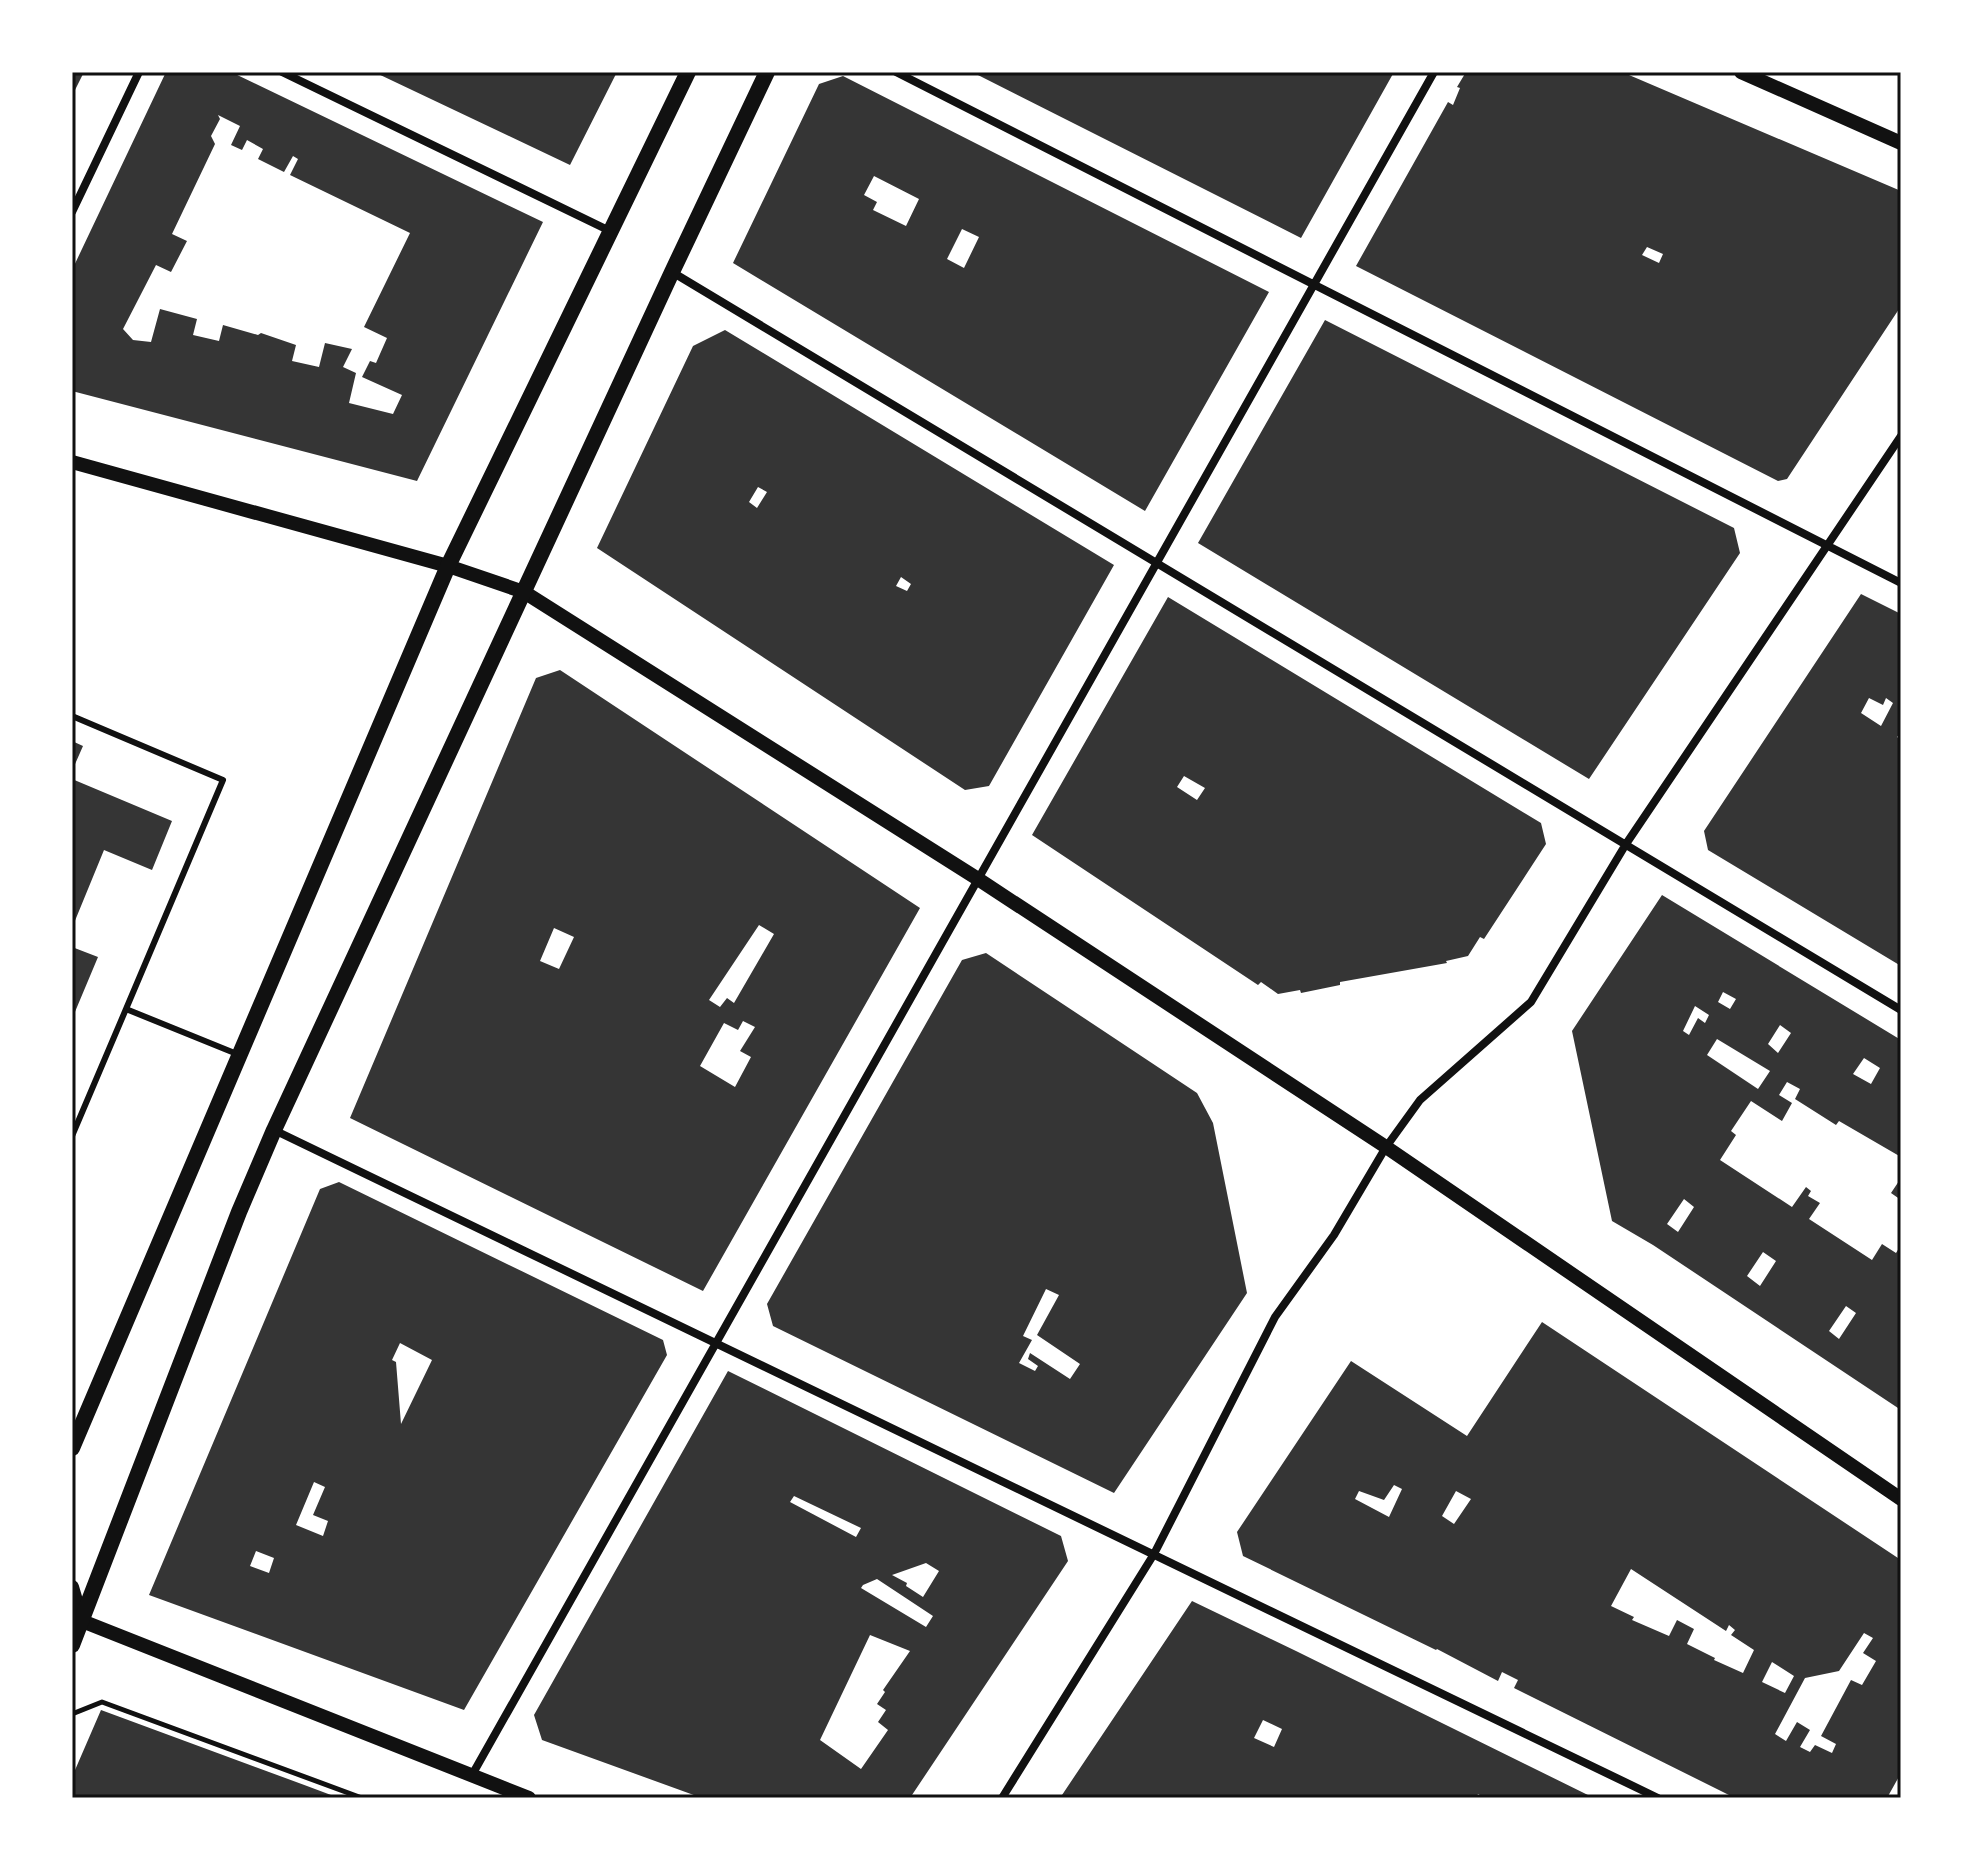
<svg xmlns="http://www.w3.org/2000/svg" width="1973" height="1870" font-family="'DejaVu Sans',sans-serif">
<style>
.building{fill:#353535;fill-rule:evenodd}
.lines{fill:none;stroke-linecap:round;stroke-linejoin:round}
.path{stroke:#111;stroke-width:5}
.service{stroke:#111;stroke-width:6}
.minor{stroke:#111;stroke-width:8}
.tertiary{stroke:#111;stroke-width:14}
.secondary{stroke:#111;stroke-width:16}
.neatline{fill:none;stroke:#111;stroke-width:3}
</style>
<rect width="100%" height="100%" fill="#fff"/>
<path class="building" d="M72,72H84L72,96Z
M166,72H231L543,222L417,481L72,391V270ZM218,115L240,126L231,145L242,150L247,140L263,149L258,159L284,172L293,156L298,159L290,175L410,233L364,327L387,338L376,363L370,361L362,377L402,395L393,414L349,403L356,373L343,367L352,349L325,343L319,367L292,361L296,345L261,333L258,335L223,325L219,341L193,335L197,319L160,309L151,342L133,340L123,329L156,265L171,272L187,241L172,234L215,144L211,136L220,119Z
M374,72H617L570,165Z
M972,72H1394L1301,238Z
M1466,72H1622L1901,191V306L1787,479L1778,481L1356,266L1448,102L1453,105L1460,88L1457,87ZM1647,247L1663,254L1659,263L1642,255Z
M843,76L1269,292L1145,511L733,263L819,84ZM874,176L919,199L906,226L873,210L877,202L864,195ZM962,229L979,237L964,268L947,259Z
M1325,320L1734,528L1740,553L1589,779L1198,543Z
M725,330L1114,565L989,786L965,790L597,548L693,346ZM758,487L767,492L757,508L749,502ZM901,577L911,584L907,591L896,586Z
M1861,594L1901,614V732L1897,737L1901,740V966L1708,850L1704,831ZM1869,698L1883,705L1886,698L1893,703L1881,726L1861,713Z
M1168,597L1541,823L1546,844L1484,939L1480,937L1468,956L1446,961L1447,963L1340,982V985L1301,993L1300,990L1278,994L1261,982L1258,985L1032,835ZM1184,776L1205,788L1197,800L1177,787Z
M560,670L920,908L703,1291L350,1118L536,678ZM759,925L774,934L734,1003L727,998L720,1007L709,1000ZM554,928L574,937L559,969L540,961ZM743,1021L755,1027L740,1051L751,1057L735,1087L700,1066L724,1023L738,1030Z
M72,741L83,746L72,771Z
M72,779L172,821L152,870L104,850L72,928Z
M1662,895L1901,1040V1157L1839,1121L1836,1125L1795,1099L1800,1089L1787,1082L1779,1095L1792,1103L1782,1121L1751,1101L1731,1131L1736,1135L1720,1160L1792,1207L1806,1187L1811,1191L1808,1196L1820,1203L1809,1219L1872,1260L1882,1244L1896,1253L1901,1245V1410L1653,1245L1612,1221L1572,1031ZM1723,992L1736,999L1730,1009L1718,1002ZM1695,1006L1709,1015L1705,1023L1698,1018L1689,1035L1683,1031ZM1780,1025L1791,1033L1778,1053L1768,1044ZM1717,1039L1770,1071L1758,1089L1707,1055ZM1864,1058L1880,1068L1871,1084L1853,1074ZM1684,1199L1694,1207L1678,1232L1667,1224ZM1763,1252L1776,1261L1760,1286L1747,1276ZM1846,1306L1856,1313L1839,1339L1829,1331Z
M72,947L98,957L72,1019Z
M986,953L1197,1093L1213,1123L1247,1293L1114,1493L773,1326L767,1304L962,960ZM1046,1289L1059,1295L1037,1335L1080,1364L1070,1379L1030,1353L1028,1359L1038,1366L1035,1371L1019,1363L1032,1340L1023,1336Z
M1901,1178V1200L1891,1193Z
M339,1182L663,1340L667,1355L464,1710L149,1595L320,1189ZM400,1343L432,1360L401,1424L396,1362L392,1360ZM314,1482L325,1487L313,1515L328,1521L323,1536L296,1525ZM256,1551L274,1558L269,1573L250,1566Z
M1542,1322L1901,1560V1773L1887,1798H1735L1514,1688L1518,1680L1502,1672L1498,1681L1437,1649L1436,1650L1243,1556L1237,1532L1351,1361L1467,1436ZM1394,1485L1402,1489L1389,1517L1355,1499L1359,1491L1384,1500ZM1456,1491L1471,1499L1454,1524L1442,1516ZM1631,1569L1726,1631L1729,1625L1735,1630L1731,1635L1754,1650L1743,1673L1714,1660L1715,1658L1687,1644L1694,1629L1677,1620L1669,1636L1632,1620L1634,1617L1611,1606ZM1864,1633L1873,1638L1863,1653L1876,1661L1862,1685L1851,1680L1821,1736L1836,1744L1832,1753L1815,1745L1810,1752L1800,1747L1810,1730L1797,1722L1786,1741L1775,1734L1805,1678L1839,1671ZM1772,1662L1794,1676L1785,1693L1762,1682Z
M728,1371L1061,1536L1068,1561L910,1798H702L542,1740L534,1715ZM794,1496L861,1528L856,1537L790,1502ZM926,1563L939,1571L923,1597L906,1586L907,1583L892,1575ZM877,1579L933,1616L926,1627L861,1588L863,1585ZM870,1635L910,1651L883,1690L885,1692L877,1704L886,1710L878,1722L888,1730L861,1769L820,1740Z
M1192,1601L1296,1651L1594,1798H1485L1478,1794L1476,1798H1060ZM1263,1720L1282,1729L1274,1747L1254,1738Z
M101,1710L307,1786L339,1798H72V1777Z"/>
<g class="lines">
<path class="path" d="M72,1714L102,1702L362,1798"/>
<path class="service" d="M72,716L223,780L126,1009L237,1054
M72,1136L126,1009"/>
<path class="minor" d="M282,72L610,231
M896,72L1901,583
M72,212L139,72
M672,272L1901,1010
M274,1130L1658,1798
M472,1775L1434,72
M1002,1798L1154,1554L1275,1317L1334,1235L1386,1147L1420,1100L1531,1002L1626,844L1901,436"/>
<path class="tertiary" d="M1741,72L1901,143
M72,462L448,566L524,592L978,879L1386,1147L1901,1499
M72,1587L82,1621L529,1798"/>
<path class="secondary" d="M72,1448L448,566L688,72
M72,1645L239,1212L274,1130L672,272L767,72"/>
</g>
<rect width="1973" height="1870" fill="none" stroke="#ffffff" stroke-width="148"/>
<rect x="74" y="74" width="1825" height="1722" class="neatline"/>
</svg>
